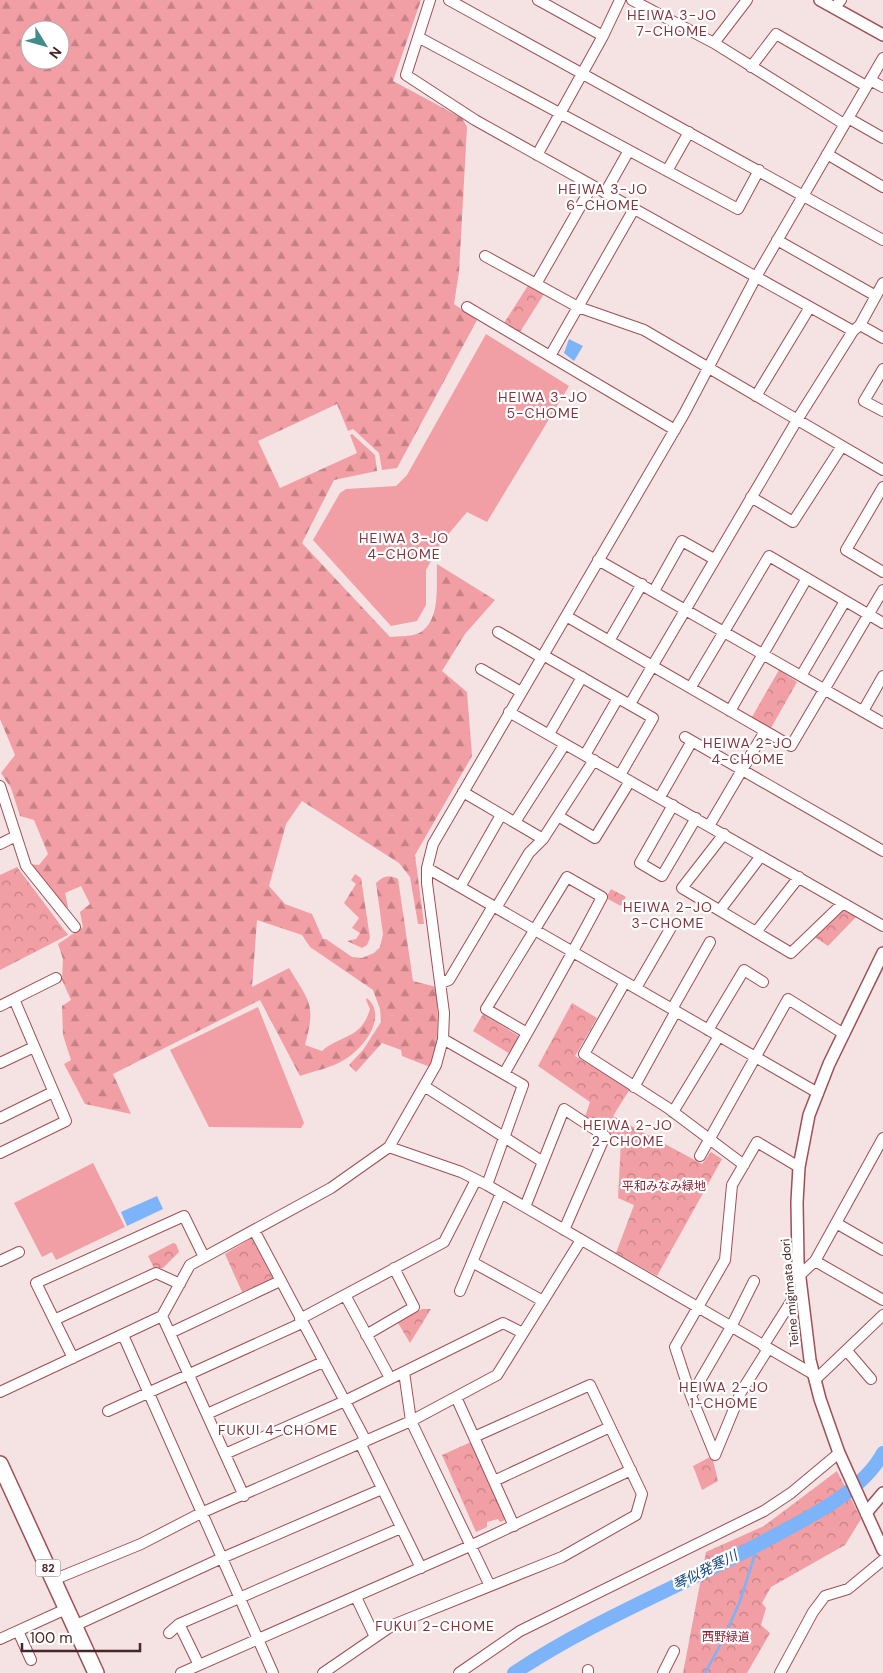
<svg xmlns="http://www.w3.org/2000/svg" width="883" height="1673" font-family="'DM Sans','Noto Sans JP',sans-serif">
<style>
.forest{fill:url(#forest-firs);fill-rule:evenodd}
.park{fill:url(#park-crowns)}
.pitch{fill:#f19fa4}
.water{fill:#7cb3f9}
.lines{fill:none;stroke-linecap:round;stroke-linejoin:round}
.stream{stroke:#7cb3f9;stroke-width:2.5}
.river{stroke:#7cb3f9;stroke-width:14}
.minor-casing{stroke:#9e4f57;stroke-width:12}
.tertiary-casing{stroke:#9e4f57;stroke-width:14}
.primary-casing{stroke:#9e4f57;stroke-width:18}
.minor{stroke:#fff;stroke-width:10}
.tertiary{stroke:#fff;stroke-width:11}
.primary{stroke:#fff;stroke-width:15}
.labels{text-anchor:middle;stroke-width:4.5;stroke-linejoin:round;paint-order:stroke}
.shield{fill:#fff;stroke:#806769;stroke-width:1}
.shield-label{font-size:11px;font-weight:bold;fill:#492629}
.park-label{font-size:12px;fill:#8a1f33;stroke:#fff}
.street-label{font-size:12px;fill:#492629;stroke:#fff}
.neighbourhood-label{font-size:14px;letter-spacing:1px;fill:#81353e;stroke:#fff}
.water-label{font-size:14px;font-style:italic;fill:#18467d;stroke:#fff}
</style>
<defs>
<pattern id="forest-firs" width="22" height="20" patternUnits="userSpaceOnUse" patternTransform="scale(1.25)"><rect width="22" height="20" fill="#f19fa4"/><path d="M5 1l3.5 6h-7zM16 11l3.5 6h-7z" fill="#c58186"/></pattern>
<pattern id="park-crowns" width="20" height="18" patternUnits="userSpaceOnUse" patternTransform="scale(1.25)"><rect width="20" height="18" fill="#f19fa4"/><path d="M2 6a3 3 0 1 1 6 0M12 15a3 3 0 1 1 6 0" fill="none" stroke="#c58186"/></pattern>
</defs>
<rect width="100%" height="100%" fill="#f5e2e2"/>
<path class="forest" d="M0,0H421L393,81L462,118L467,127L459,272L454,304L477,320L397,468L382,470L379,453L353,429L348,431L337,404L258,441L280,488L357,453L350,435L352,434L375,455L377,471L334,480L302,543L390,637C398,636 414,637 421,632C441,619 436,585 437,564L495,600L465,634L442,671L467,692L472,756L415,855L424,924H418L410,877L399,863L302,801L286,824L269,886L285,904L312,914L323,939H326L352,957L362,958L374,953L380,947L383,934L376,883C383,876 389,874 398,879L413,981L436,987C438,1015 440,1040 430,1067L402,1056L401,1050L382,1043L356,1072L349,1065L363,1050L381,1022L380,1009L373,990L310,947L302,935L257,920L252,987L289,968C310,1003 316,1004 305,1045L322,1051C341,1034 361,1040 370,1009L366,1000L367,998C389,1017 362,1050 344,1060C331,1068 314,1071 300,1076L260,1000L113,1074L131,1114L85,1104L64,1064L71,1060L63,1035L62,1006L71,1000L62,980L63,959L58,944L83,927L80,912L90,904L81,886L65,893L68,907L66,913L28,864L39,865L48,854L34,820L20,816L11,788L1,773L15,755L0,719ZM30,30H60V60H30Z
M355,874L361,878L370,938L367,945L362,948L347,941L356,939L360,933L352,928L359,918L344,903L356,884L351,880Z"/>
<path class="park" d="M529,284L544,294L520,332L504,323Z
M779,670L797,682L771,728L752,717Z
M17,867L68,935L0,970V875Z
M611,889L626,897L621,906L606,898Z
M841,909L856,917L828,946L813,936Z
M572,1003L597,1018L575,1056L630,1089L613,1116L702,1164L711,1152L722,1159L657,1276L616,1253L634,1205L618,1198L621,1142L585,1117L590,1102L538,1066Z
M483,1014L520,1037L510,1054L473,1031Z
M252,1238L273,1279L242,1292L225,1254Z
M173,1243L176,1244L179,1252L163,1268H154L148,1256Z
M422,1309H431L410,1343L398,1323Z
M471,1442L505,1520L500,1522L498,1519L487,1522V1527L476,1532L442,1455Z
M712,1456L718,1481L702,1490L693,1466Z
M837,1471L861,1519L845,1545L771,1587L762,1603L766,1608L761,1625L770,1633L747,1673H683L706,1552L764,1526Z"/>
<path class="pitch" d="M486,334L569,386L487,522L467,512L441,543L426,570V605L417,621L391,626L313,540L340,493L346,489L396,486L407,475Z
M258,1007L304,1123L301,1128L209,1127L170,1050Z
M93,1163L125,1227L56,1260L52,1252L42,1257L14,1203Z"/>
<path class="water" d="M569,339L583,346L574,361L564,353Z
M157,1196L163,1209L127,1226L121,1212Z"/>
<g class="lines">
<path class="stream" d="M705,1673L724,1638L740,1601L758,1545"/>
<path class="river" d="M514,1673C592,1621 681,1586 763,1542C803,1520 861,1494 883,1453"/>
<defs>
<path id="minor" d="M430,0L406,75L475,120L853,331
M449,0L883,240
M538,0L603,36
M632,0L714,43L844,124
M834,8L841,0
M418,37L738,209L759,170
M714,43L747,0
M751,67L776,34L866,86
M870,80L883,87
M848,118L883,138
M827,154L883,187
M537,155L603,36L620,0
M667,171L689,132
M605,193L628,152
M777,240L876,296
M485,256L578,307L644,330L883,470
M536,284L592,186
M467,307L675,430
M860,325L883,338
M550,356L634,209
M883,369L864,401L883,411
M756,396L810,307
M883,487L846,550L883,572
M751,497L793,522L842,446
M598,560L883,723
M654,591L682,541L714,559
M566,616L791,746L883,590
M498,632L541,657
M609,641L642,584
M543,655L653,718L620,775
M481,669L521,692
M801,676L845,601
M691,687L769,556L883,623
M630,704L797,420L853,331L860,325L883,283
M730,711L807,578
M863,711L883,676
M509,712L883,926
M549,734L582,677
M685,737L883,851
M585,755L618,698
M0,786L26,866L75,927
M463,792L543,839
M660,797L692,741
M673,805L640,863L662,876L696,818
M558,816L595,838L630,781
M515,822L565,744
M709,826L765,731
M724,834L682,888L791,953L843,903
M0,844L16,836
M427,868L818,1093
M460,887L501,815
M496,908L529,853L543,839L594,760
M720,910L761,856
M756,932L799,877
M625,982L584,1054L668,1108L744,1165
M441,983L449,980L493,906
M636,988L673,924
M0,1006L56,978
M672,1009L710,942
M708,1030L744,970L763,982
M443,1039L523,1085L487,1185
M0,1063L34,1047
M504,1074C537,1015 571,957 602,897L567,877L486,1009L527,1033
M424,1086L543,1162
M634,1087L676,1011
M673,1112L719,1036
M0,1118L53,1092
M389,1147L461,1172L487,1185L813,1374
M0,1153L66,1121L14,999
M700,1156L788,999L844,1034
M525,1207L564,1109L605,1136L564,1230
M836,1223L883,1250
M254,1230L366,1441
M0,1261L19,1252
M815,1261L883,1300
M472,1262L543,1301
M800,1275L815,1261L883,1138
M460,1291L501,1193
M345,1295L390,1378
M162,1316L244,1496
M300,1319L444,1242L476,1180
M54,1320L156,1273L180,1284
M170,1333L280,1281
M123,1335L273,1673
M366,1335L414,1307L394,1268
M763,1346L792,1300L802,1292
M768,1349L741,1392L715,1455L691,1396L675,1347L725,1260L732,1185L757,1142L799,1167
M847,1351L871,1379
M73,1358L36,1283L184,1216L204,1257
M404,1372L411,1421L490,1586
M815,1380L883,1315
M0,1392L162,1316L190,1265L331,1188L389,1147L436,1065L443,1039L444,1013L427,883V868L433,844L684,414L756,277L883,58
M691,1396L731,1327L754,1281
M456,1397L514,1526
M108,1411L302,1323
M207,1414L323,1362
M360,1443L421,1568
M225,1454L345,1401L503,1323L523,1333
M494,1481L610,1427
M53,1580L141,1544L201,1513L411,1421L497,1375L581,1240
M356,1597L375,1637
M179,1624L199,1665
M74,1626L222,1558L382,1489
M18,1631L31,1660
M169,1633L179,1624L401,1528
M0,1639L66,1609
M181,1673L470,1546L631,1470
M323,1673L393,1625L562,1557L636,1515L642,1494L590,1385L474,1437
M459,1673L520,1631L764,1511L791,1493L839,1453
M588,1673V1670
M663,1673L674,1651
M780,1673L813,1612L825,1596L848,1589L883,1560"/>
<path id="tertiary" d="M820,0L883,35
M883,953L829,1064L809,1115L799,1167L797,1202L798,1262L810,1360L820,1399L839,1453L883,1550
M866,1513L883,1493"/>
<path id="primary" d="M0,1464L96,1673"/>
</defs>
<use href="#minor" class="minor-casing"/>
<use href="#tertiary" class="tertiary-casing"/>
<use href="#primary" class="primary-casing"/>
<use href="#minor" class="minor"/>
<use href="#tertiary" class="tertiary"/>
<use href="#primary" class="primary"/>
</g>
<g class="labels">
<rect class="shield" x="35.5" y="1559.5" width="25" height="17" rx="4"/>
<g class="shield-label">
<text x="48" y="1572">82</text>
</g>
<g class="park-label">
<text x="664" y="1190">平和みなみ緑地</text>
<text x="726" y="1641">西野緑道</text>
</g>
<g class="street-label">
<text transform="translate(790 1293) rotate(-95)" y="4">Teine migimata dori</text>
</g>
<g class="neighbourhood-label">
<text x="672" y="20">HEIWA 3-JO<tspan x="672" dy="16">7-CHOME</tspan></text>
<text x="603" y="194">HEIWA 3-JO<tspan x="603" dy="16">6-CHOME</tspan></text>
<text x="543" y="402">HEIWA 3-JO<tspan x="543" dy="16">5-CHOME</tspan></text>
<text x="404" y="543">HEIWA 3-JO<tspan x="404" dy="16">4-CHOME</tspan></text>
<text x="748" y="748">HEIWA 2-JO<tspan x="748" dy="16">4-CHOME</tspan></text>
<text x="668" y="912">HEIWA 2-JO<tspan x="668" dy="16">3-CHOME</tspan></text>
<text x="628" y="1130">HEIWA 2-JO<tspan x="628" dy="16">2-CHOME</tspan></text>
<text x="724" y="1392">HEIWA 2-JO<tspan x="724" dy="16">1-CHOME</tspan></text>
<text x="278" y="1435">FUKUI 4-CHOME</text>
<text x="435" y="1631">FUKUI 2-CHOME</text>
</g>
<g class="water-label">
<text transform="translate(705 1570) rotate(-27)" y="5">琴似発寒川</text>
</g>
</g>
<g transform="translate(45 45) rotate(127)"><circle r="24" fill="#ffffff" stroke="#b6a8a9"/>
<path d="M0-4L9 19L0 12L-9 19Z" fill="#448c8c"/>
<text y="-8" font-size="14" font-weight="bold" text-anchor="middle" fill="#492629">N</text>
</g>
<path d="M22 1643v8h118v-8" fill="none" stroke="#492629" stroke-width="2.5"/>
<text x="30" y="1643" font-size="15" fill="#492629" stroke="#ffffff" stroke-width="4" paint-order="stroke">100 m</text>
</svg>
